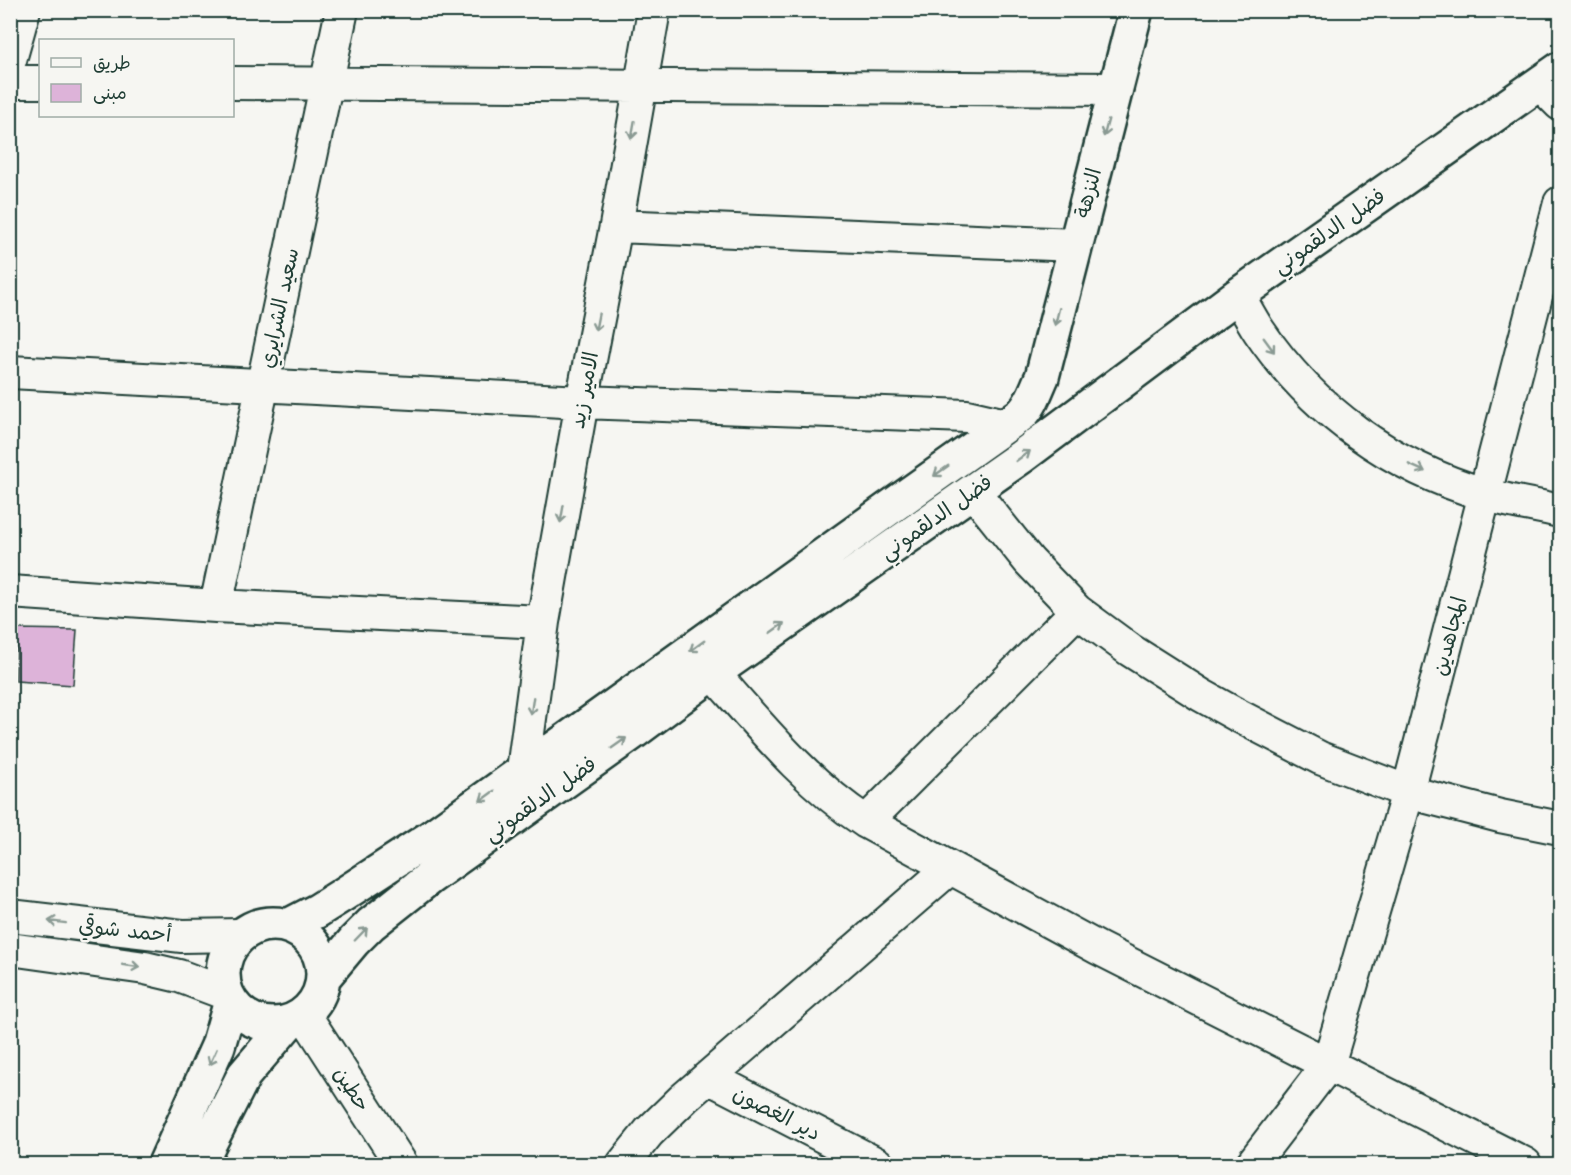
<svg xmlns="http://www.w3.org/2000/svg" width="1571" height="1175" font-family="'Comic Neue','Playpen Sans Arabic',sans-serif">
<style>
.building{fill:#ddb3d9;stroke:#1f3d34;stroke-width:1.5}
.lines{fill:none;stroke-linecap:round;stroke-linejoin:round}
.minor-casing{stroke:#1f3d34;stroke-width:36}
.major-casing{stroke:#1f3d34;stroke-width:38}
.minor{stroke:#f6f6f2;stroke-width:32}
.major{stroke:#f6f6f2;stroke-width:33}
.oneway{stroke:#8a9a93}
.labels{text-anchor:middle;stroke-width:5;stroke-linejoin:round;paint-order:stroke}
.street-label{font-size:21px;fill:#1f3d34;stroke:#f6f6f2}
</style>
<rect width="100%" height="100%" fill="#f6f6f2"/>
<filter id="ink" filterUnits="userSpaceOnUse"><feTurbulence type="fractalNoise" baseFrequency=".0167" numOctaves="2"/><feDisplacementMap in="SourceGraphic" scale="12" xChannelSelector="R" yChannelSelector="G"/><feConvolveMatrix kernelMatrix="1 2 1 2 8 2 1 2 1" color-interpolation-filters="sRGB"/></filter>
<g filter="url(#ink)">
<path class="building" d="M17,629L77,630L73,685L16,681Z"/>
<g class="lines">
<defs>
<path id="minor" d="M10,60L24,10
M10,82H40
M232,83L1116,89
M1540,84L1560,104
M616,226L1075,245
M1238,295C1245,307 1251,319 1259,331C1313,411 1392,467 1484,494C1509,502 1535,505 1560,511
M10,372L582,402L967,416L1006,425
M973,491L1029,561L1077,611L1130,650L1201,695L1237,715L1320,758L1408,792L1500,816L1560,828
M10,592L216,606L543,622
M216,606L342,10
M713,673C761,727 806,783 866,822L1098,948L1525,1164
M523,770L543,622L582,402L616,226L654,10
M866,822L1077,611
M10,916L182,936L241,935
M10,949L145,968L179,976L227,994
M304,1014L401,1164
M710,1078L877,1164
M623,1164L649,1132L684,1098L950,868
M1252,1164L1328,1065L1408,792L1560,203"/>
<path id="major" d="M223 974a50 50 0 1 1 100 0a50 50 0 1 1-100 0Z
M288,926L317,911L344,894L430,838L888,509L1022,414C1032,404 1036,390 1042,377L1136,10
M323,978L354,941L371,924L429,878L631,734L713,673L1021,457L1238,295L1560,69
M165,1164L218,1046L231,1001
M199,1164L244,1075L289,1022"/>
</defs>
<use href="#minor" class="minor-casing"/>
<use href="#major" class="major-casing"/>
<use href="#minor" class="minor"/>
<use href="#major" class="major"/>
</g>
<defs><path id="oneway-shaft" d="M-6 0H5M1.5-3L5.5 0L1.5 3" fill="none" stroke-width="1.6" stroke-linecap="round" stroke-linejoin="round" transform="scale(1.5)"/></defs>
<g class="oneway">
<use href="#oneway-shaft" transform="translate(1106 128) rotate(105)"/>
<use href="#oneway-shaft" transform="translate(633 130) rotate(100)"/>
<use href="#oneway-shaft" transform="translate(1057 317) rotate(104)"/>
<use href="#oneway-shaft" transform="translate(597 322) rotate(101)"/>
<use href="#oneway-shaft" transform="translate(1269 345) rotate(54)"/>
<use href="#oneway-shaft" transform="translate(1023 456) rotate(-36)"/>
<use href="#oneway-shaft" transform="translate(1417 468) rotate(24)"/>
<use href="#oneway-shaft" transform="translate(941 471) rotate(145)"/>
<use href="#oneway-shaft" transform="translate(562 514) rotate(100)"/>
<use href="#oneway-shaft" transform="translate(777 628) rotate(-35)"/>
<use href="#oneway-shaft" transform="translate(697 646) rotate(144)"/>
<use href="#oneway-shaft" transform="translate(532 706) rotate(98)"/>
<use href="#oneway-shaft" transform="translate(619 743) rotate(-35)"/>
<use href="#oneway-shaft" transform="translate(487 796) rotate(144)"/>
<use href="#oneway-shaft" transform="translate(57 922) rotate(-173)"/>
<use href="#oneway-shaft" transform="translate(361 934) rotate(-46)"/>
<use href="#oneway-shaft" transform="translate(131 966) rotate(8)"/>
<use href="#oneway-shaft" transform="translate(213 1057) rotate(114)"/>
</g>
</g>
<g class="labels">
<g class="street-label">
<text transform="translate(1088 193) rotate(-75)" y="7">النزهة</text>
<text transform="translate(1329 231) rotate(-35)" y="7">فضل الدلقموني</text>
<text transform="translate(279 308) rotate(-78)" y="7">سعيد الشرايري</text>
<text transform="translate(584 390) rotate(-79)" y="7">الامير زيد</text>
<text transform="translate(936 517) rotate(-35)" y="7">فضل الدلقموني</text>
<text transform="translate(1449 636) rotate(-75)" y="7">المجاهدين</text>
<text transform="translate(540 799) rotate(-35)" y="7">فضل الدلقموني</text>
<text transform="translate(125 930) rotate(6)" y="7">أحمد شوقي</text>
<text transform="translate(352 1089) rotate(57)" y="7">حطين</text>
<text transform="translate(777 1113) rotate(27)" y="7">دير الغصون</text>
</g>
</g>
<rect width="1571" height="1175" fill="none" stroke="#f6f6f2" stroke-width="36"/>
<rect x="18" y="18" width="1535" height="1139" fill="none" stroke="#1f3d34" stroke-width="2" filter="url(#ink)"/>
<rect x="39" y="39" width="195" height="78" fill="#f6f6f2" stroke="#a0aca6" stroke-width="1.5"/>
<rect x="51" y="58" width="30" height="9" fill="#f6f6f2" stroke="#a0aca6" stroke-width="1.5"/>
<text x="93" y="69" font-size="18" fill="#1f3d34">طريق</text>
<rect x="51" y="84" width="30" height="18" fill="#ddb3d9" stroke="#a0aca6" stroke-width="1.5"/>
<text x="93" y="99" font-size="18" fill="#1f3d34">مبنى</text>
</svg>
